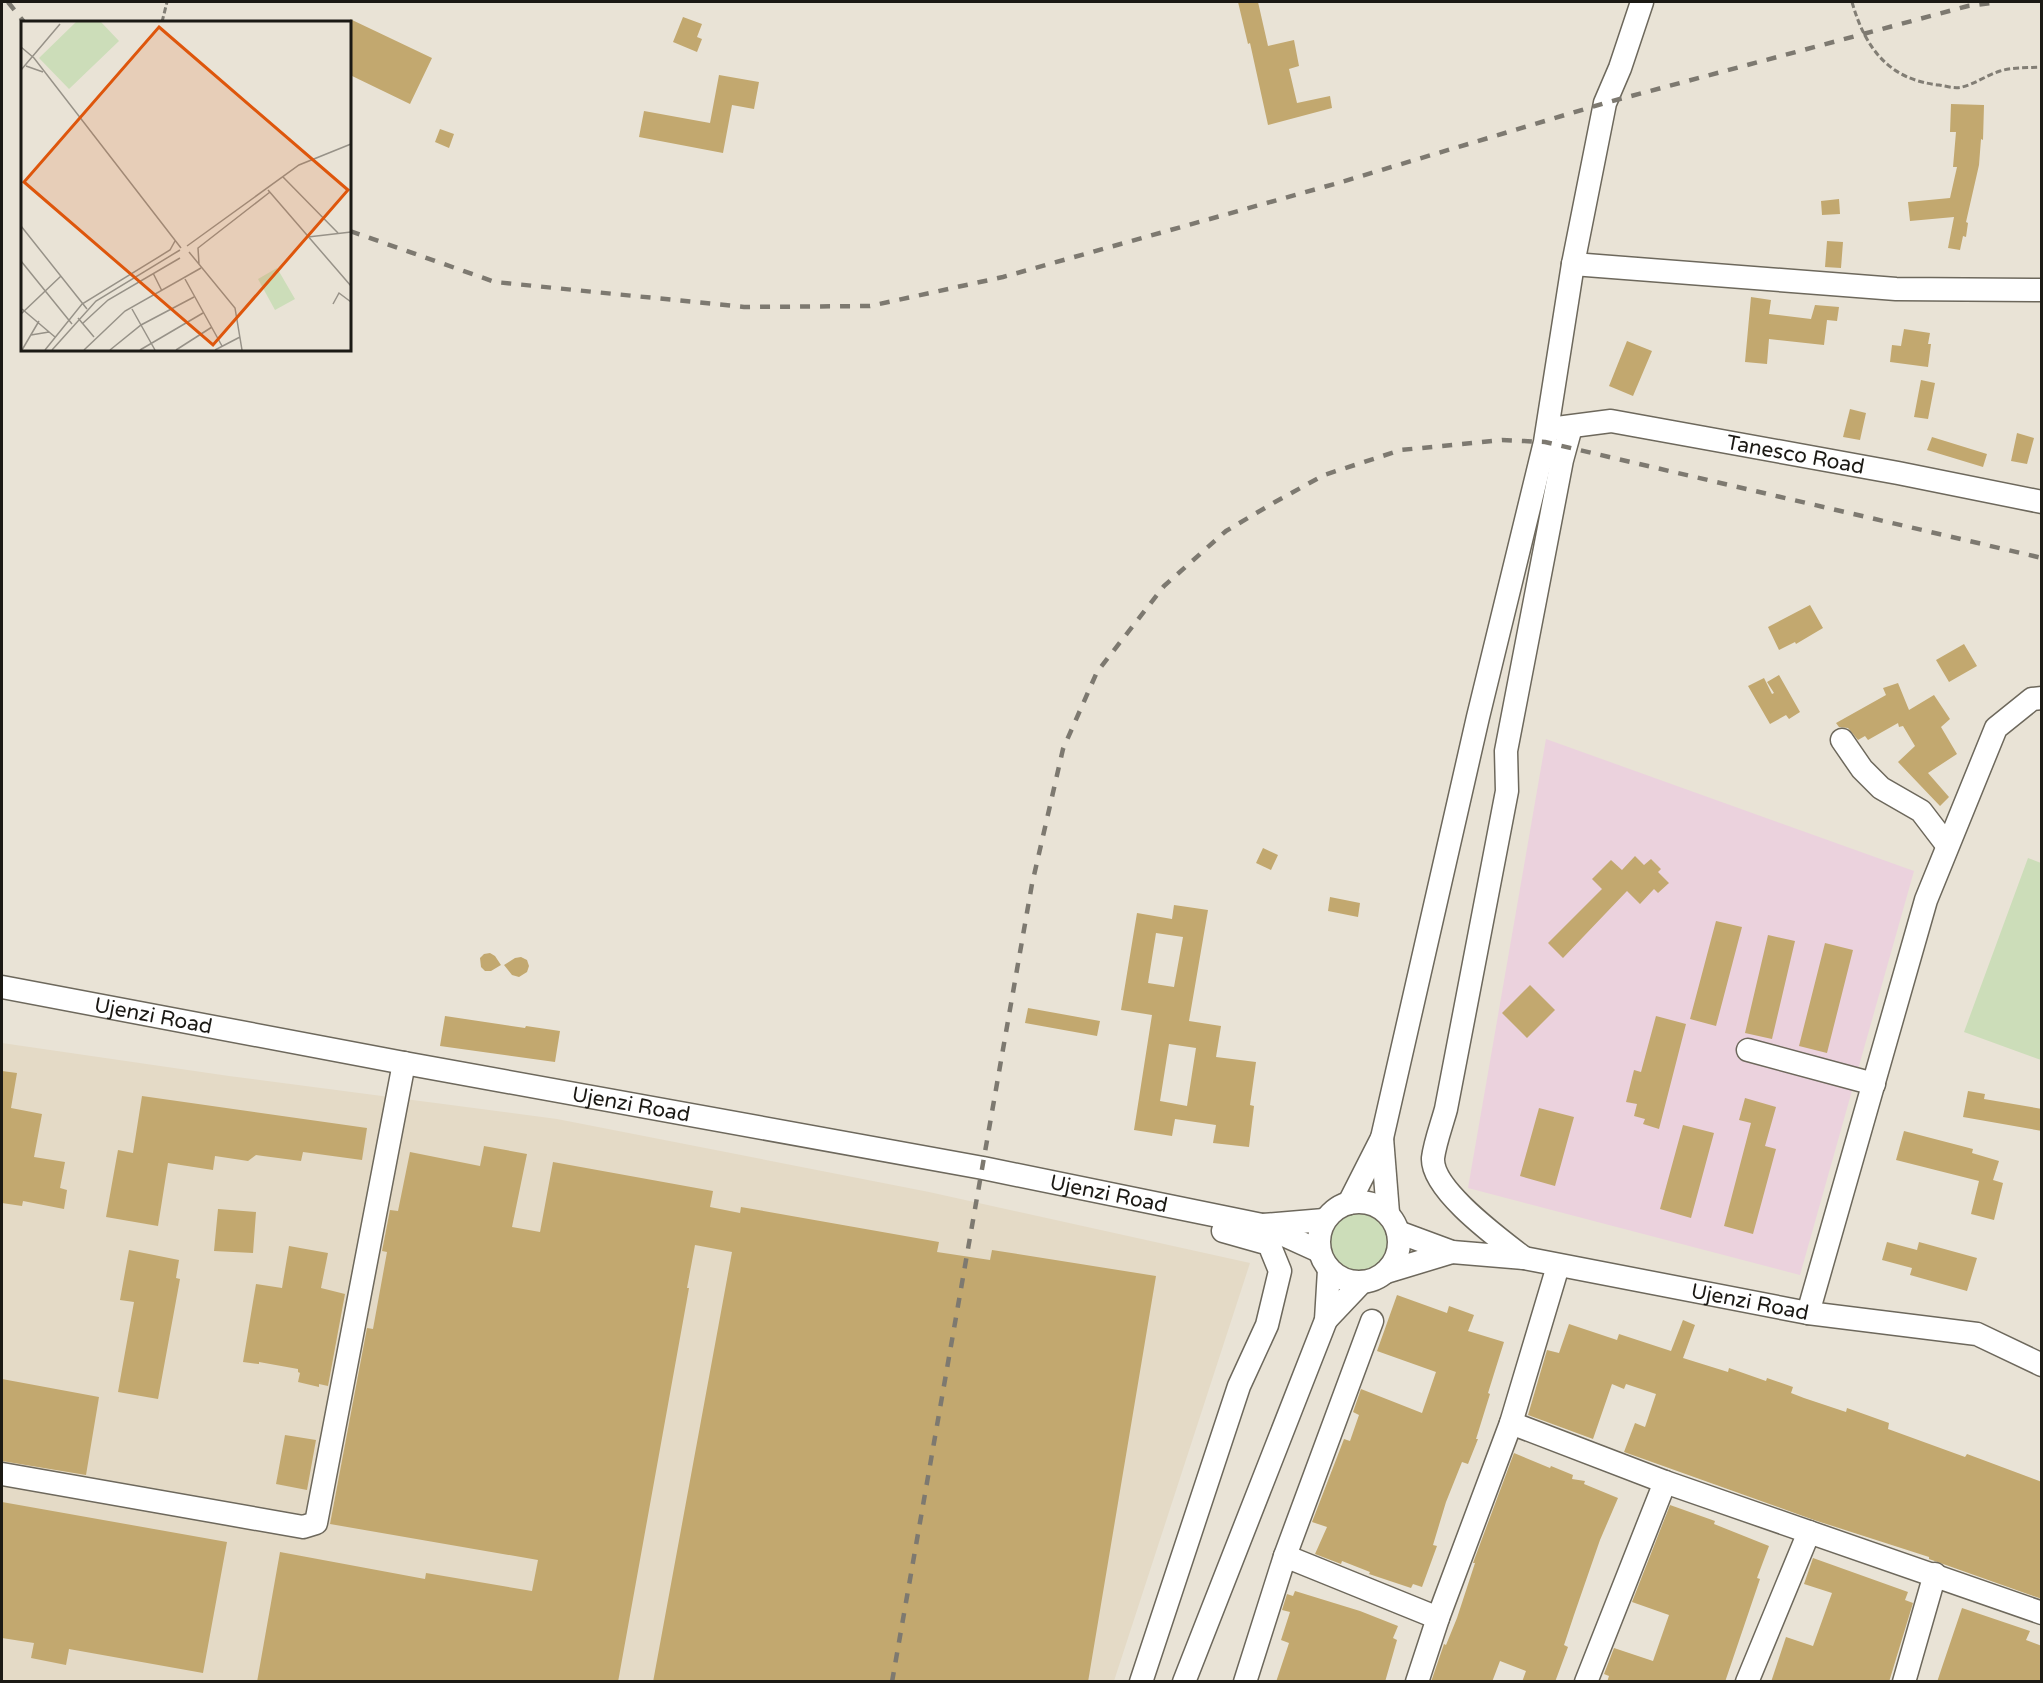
<svg xmlns="http://www.w3.org/2000/svg" width="2043" height="1683" font-family="'Varela Round',sans-serif">
<style>
.built{fill:#e4dac6}
.education{fill:#ebd2dd}
.green{fill:#ccddb9}
.building{fill:#c2a86f;fill-rule:evenodd}
.lines{fill:none;stroke-linecap:round;stroke-linejoin:round}
.minor-casing{stroke:#6d685c;stroke-width:25}
.path{stroke:#827e75;stroke-width:3;stroke-dasharray:6 3;stroke-linecap:butt}
.minor{stroke:#fff;stroke-width:22}
.rail{stroke:#7d7970;stroke-width:4.5;stroke-dasharray:10 10;stroke-linecap:butt}
.labels{text-anchor:middle;stroke-width:4.5;stroke-linejoin:round;paint-order:stroke}
.street-label{font-size:21px;fill:#1b1914;stroke:#fff}
.inset-road{fill:none;stroke:#979288;stroke-width:1.5}
.view{fill:#de560c;fill-opacity:0.15;stroke:#de560c;stroke-width:3}
.inset-edge{fill:none;stroke:#1b1914;stroke-width:3}
</style>
<rect width="100%" height="100%" fill="#e9e3d6"/>
<path class="built" d="M2,1043L229,1076L557,1119L929,1192L1250,1263L1114,1681L2,1682Z"/>
<path class="education" d="M1546,739L1914,871L1800,1275L1468,1188Z"/>
<path class="green" d="M2028,858L2041,863V1060L1964,1032Z
M1325 1242a32 32 0 1 1 64 0a32 32 0 1 1-64 0Z"/>
<path class="building" d="M1238,2H1258L1268,46L1294,40L1299,66L1289,69L1297,103L1330,96L1332,108L1268,125L1250,43L1248,44Z
M683,17L702,24L697,37L702,39L697,52L673,42Z
M350,19L432,58L410,104L350,75Z
M719,75L759,82L754,109L732,105L723,153L639,137L644,111L710,123Z
M1951,104L1984,105L1983,140L1981,139L1979,165L1966,222L1968,223L1966,237L1963,236L1960,250L1948,248L1954,217L1910,221L1908,202L1950,198L1957,167H1953L1956,132H1950Z
M440,129L454,134L449,148L435,142Z
M1839,199L1840,214L1822,215L1821,201Z
M1827,241L1843,242L1841,268L1825,267Z
M1751,297L1771,300L1769,314L1811,319L1815,305L1839,307L1837,321L1827,320L1824,345L1769,339L1767,364L1745,362Z
M1904,329L1930,333L1928,344H1931L1928,367L1890,362L1892,345L1901,346Z
M1627,341L1652,351L1633,396L1609,386Z
M1921,380L1935,383L1928,419L1914,417Z
M1850,409L1866,413L1860,440L1843,437Z
M2017,433L2034,438L2027,464L2011,461Z
M1932,437L1987,454L1983,467L1927,450Z
M1810,605L1823,628L1796,644L1795,642L1779,650L1768,627Z
M1964,644L1977,666L1949,682L1936,660Z
M1779,675L1800,712L1789,719L1786,715L1770,724L1748,686L1764,678L1772,694L1774,693L1767,682Z
M1898,683L1909,710L1934,695L1950,719L1941,727L1957,754L1928,773L1949,797L1940,806L1898,762L1915,746L1903,726L1899,727L1898,723L1868,740L1865,736L1858,740L1848,728L1839,727L1836,723L1886,695L1883,688Z
M1263,848L1278,855L1271,870L1256,863Z
M1635,856L1644,865L1651,859L1661,869L1658,872L1669,883L1658,893L1654,889L1640,904L1627,891L1563,958L1548,943L1602,889L1592,879L1611,860L1622,870Z
M1330,897L1360,903L1358,917L1328,911Z
M1174,905L1208,910L1189,1021L1221,1026L1216,1057L1256,1062L1250,1105L1254,1106L1249,1147L1213,1143L1216,1125L1175,1119L1172,1136L1134,1130L1152,1015L1121,1010L1137,913L1172,919ZM1156,933L1183,937L1174,987L1148,983ZM1169,1044L1196,1048L1187,1106L1160,1101Z
M1716,921L1742,927L1716,1026L1690,1019Z
M1768,935L1795,941L1772,1039L1745,1033Z
M1825,943L1853,950L1827,1053L1799,1046Z
M490,953L495,956L501,965L491,971H485L481,967L480,958L484,954Z
M521,957L527,960L529,966L527,972L519,977L512,975L504,965L515,958Z
M1530,985L1555,1010L1527,1038L1502,1013Z
M1028,1008L1100,1021L1097,1036L1025,1023Z
M445,1016L525,1028L526,1026L560,1031L555,1062L440,1046Z
M1656,1016L1686,1024L1659,1129L1643,1124L1645,1119L1634,1116L1637,1104L1626,1102L1634,1070L1641,1072Z
M2,1071L17,1073L11,1108L42,1114L34,1157L65,1162L60,1188L67,1190L64,1209L23,1201L22,1206L2,1203Z
M1968,1091L1985,1094L1984,1099L2042,1109V1131L1963,1117Z
M142,1096L367,1128L362,1160L303,1152L301,1161L263,1156L256,1155L248,1161L215,1156L213,1170L168,1163L158,1226L106,1217L118,1150L133,1153Z
M1745,1098L1776,1107L1765,1146L1776,1149L1753,1234L1724,1226L1751,1123L1739,1120Z
M1539,1108L1574,1117L1555,1186L1520,1176Z
M1683,1125L1714,1133L1691,1218L1660,1209Z
M1904,1131L1973,1149L1972,1153L1999,1161L1993,1180L2003,1183L1994,1220L1971,1214L1979,1181L1896,1160Z
M484,1146L527,1154L512,1227L540,1232L553,1162L713,1191L710,1207L740,1213L741,1207L939,1242L937,1252L990,1260L992,1250L1156,1276L1088,1682H653L732,1252L695,1245L687,1288H689L618,1682H257L280,1552L425,1579L426,1573L532,1591L538,1560L330,1524L367,1328L373,1329L387,1252L382,1251L390,1210L398,1211L410,1152L480,1166Z
M218,1209L256,1212L253,1253L214,1251Z
M1887,1242L1917,1250L1919,1242L1977,1258L1967,1291L1910,1275L1912,1268L1882,1260Z
M289,1246L328,1253L321,1288L345,1294L328,1386L319,1384V1387L298,1382L300,1373L298,1372V1369L259,1362V1364L243,1362L256,1284L282,1288Z
M129,1250L179,1260L176,1278L180,1279L158,1399L118,1392L134,1302L120,1300Z
M1397,1295L1447,1313L1449,1306L1474,1315L1468,1331L1504,1342L1488,1393L1490,1394L1476,1439H1478L1468,1464L1462,1462L1446,1502L1433,1545L1437,1546L1422,1587L1413,1584L1411,1588L1369,1574L1370,1572L1342,1561L1341,1564L1315,1554L1327,1527L1312,1522L1344,1439L1350,1441L1359,1415L1353,1412L1361,1389L1422,1413L1436,1372L1377,1351Z
M1683,1320L1695,1325L1683,1358L1728,1372L1729,1368L1766,1381L1767,1378L1793,1387L1791,1393L1804,1398L1846,1412L1847,1408L1889,1423L1888,1429L1965,1457L1967,1454L2042,1482V1599L1929,1559V1557L1814,1520L1624,1452L1635,1423L1645,1427L1656,1394L1626,1384L1624,1389L1612,1384L1593,1439L1528,1415L1547,1350L1559,1353L1569,1324L1617,1340L1619,1334L1671,1351Z
M2,1379L99,1397L86,1475L2,1461Z
M285,1435L316,1440L307,1490L276,1484Z
M1514,1453L1550,1468L1551,1466L1573,1475L1572,1479L1585,1481L1584,1484L1618,1498L1600,1540L1574,1615L1564,1645L1568,1647L1555,1682H1522L1526,1671L1500,1661L1492,1682H1431L1444,1644L1446,1645L1457,1618L1475,1563H1473Z
M2,1502L227,1542L203,1673L69,1649L66,1665L31,1658L34,1643L2,1638Z
M1670,1505L1715,1521L1714,1524L1769,1546L1757,1578L1760,1579L1725,1682H1607L1609,1676L1604,1674L1614,1648L1653,1661L1669,1615L1632,1602Z
M1813,1558L1908,1592L1905,1600L1913,1603L1889,1682H1771L1786,1637L1813,1646L1832,1593L1804,1584Z
M1295,1591L1360,1611L1398,1626L1393,1638L1397,1640L1385,1682H1276L1289,1643L1281,1640L1290,1612L1282,1610L1287,1594L1293,1596Z
M1962,1608L2030,1631L2026,1640L2042,1646V1682H1937Z"/>
<g class="lines">
<defs>
<g id="minor">
<path d="M1573,264L1896,289L2042,290"/>
<path id="s1" d="M1557,428L1611,421L1898,473L2042,502"/>
<path d="M1842,740L1862,769L1881,788L1921,811L1947,845"/>
<path id="s2" d="M2,987L404,1063L983,1168L1262,1225L1319,1251"/>
<path d="M1748,1050L1874,1084"/>
<path d="M1382,1138L1388,1213"/>
<circle cx="1359" cy="1242" r="40"/>
<path d="M1349,1203L1382,1138L1478,717L1545,442L1573,264L1605,103L1620,68L1642,2"/>
<path d="M1263,1225L1324,1220"/>
<path id="s3" d="M1398,1232L1452,1252L1524,1258L1808,1313L1977,1334L2042,1365"/>
<path d="M1524,1258C1501,1240 1431,1190 1433,1158C1435,1142 1442,1124 1446,1109L1507,791L1506,751L1562,460L1571,427"/>
<path d="M1386,1272L1452,1252"/>
<path d="M1808,1313L1926,900L1996,728L2032,699L2042,698"/>
<path d="M1326,1320L1362,1282"/>
<path d="M1511,1423L1665,1482L2042,1613"/>
<path d="M2,1474L303,1527L316,1523L404,1063"/>
<path d="M1285,1556L1438,1618"/>
<path d="M1141,1682L1239,1386L1267,1325L1280,1271L1269,1244L1223,1231"/>
<path d="M1184,1682L1326,1320L1329,1270"/>
<path d="M1245,1682L1285,1556L1372,1321"/>
<path d="M1417,1682L1438,1618L1511,1423L1558,1266"/>
<path d="M1586,1682L1665,1482"/>
<path d="M1747,1682L1809,1532"/>
<path d="M1904,1682L1935,1574"/>
</g>
</defs>
<use href="#minor" class="minor-casing"/>
<path class="path" d="M1852,2C1865,48 1889,80 1939,85C1946,86 1955,89 1962,87C1975,84 1987,75 2000,71C2013,67 2028,68 2042,67
M162,22L167,2"/>
<use href="#minor" class="minor"/>
<path class="rail" d="M8,2L24,22
M350,231L495,282L744,307L870,306L1003,277L1338,183L1605,103L1968,6L1998,2
M892,1682L1032,884L1063,749L1097,672L1164,586L1226,531L1275,502L1324,475L1401,450L1502,440L1545,442L2042,558"/>
</g>
<g class="labels">
<g class="street-label">
<text dy="7" stroke="none"><textPath href="#s1" startOffset="242">Tanesco Road</textPath></text>
<text dy="7" stroke="none"><textPath href="#s2" startOffset="154">Ujenzi Road</textPath></text>
<text dy="7" stroke="none"><textPath href="#s2" startOffset="640">Ujenzi Road</textPath></text>
<text dy="7" stroke="none"><textPath href="#s2" startOffset="1126">Ujenzi Road</textPath></text>
<text dy="7" stroke="none"><textPath href="#s3" startOffset="360">Ujenzi Road</textPath></text>
</g>
</g>
<g transform="translate(21 21)">
<rect width="330" height="330" fill="#e9e3d6"/>
<path d="M55,1H80L98,20L48,68L18,37ZM256,247L274,278L254,289L237,258Z" fill="#ccddb9"/>
<path class="inset-road" d="M0,26L13,37L160,227M5,45L22,51M0,49L39,3M262,156L317,212M247,169L330,265M0,205L66,288M287,216L330,211M166,225L278,144L330,123M168,231L214,287L221,329M0,240L51,303M178,243L177,227L249,171M132,252L141,270M164,258L201,325M312,283L318,272L330,281M1,288L34,316M111,288L134,329M0,293L40,255M57,297L73,316M61,303L87,279L159,237M10,314L28,311M1,329L18,300M24,329L61,283L149,229L154,220M31,329L75,280L159,229M63,329L104,290L180,247M89,329L120,304L173,276M119,329L182,292M155,329L191,306M194,329L219,316"/>
<path class="view" d="M138,6L327,169L192,324L3,161Z"/>
<rect width="330" height="330" class="inset-edge"/>
</g>
<rect width="2043" height="1683" fill="none" stroke="#1b1914" stroke-width="6"/>
</svg>
